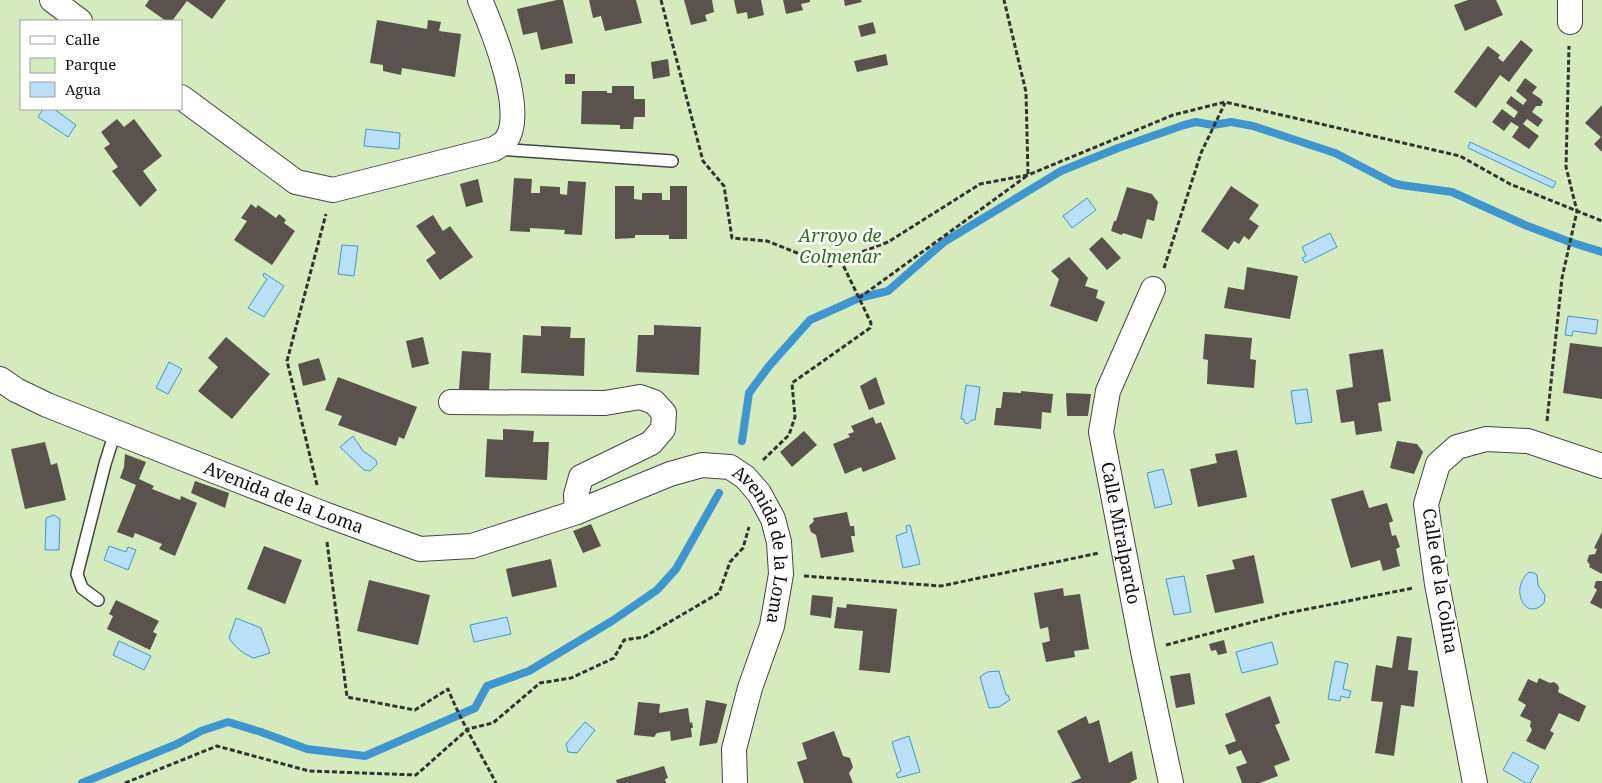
<svg xmlns="http://www.w3.org/2000/svg" width="1602" height="783" font-family="'Noto Serif',serif">
<style>
.green{fill:#d5ebbd;fill-rule:evenodd}
.water{fill:#b9e0f7;stroke:#3f96cf}
.lines{fill:none;stroke-linecap:round;stroke-linejoin:round}
.stream{stroke:#3f96cf;stroke-width:8}
.building{fill:#5a524d}
.service-casing{stroke:#444;stroke-width:14}
.minor-casing{stroke:#444;stroke-width:26}
.path{stroke:#333;stroke-width:3;stroke-dasharray:5 2.5;stroke-linecap:butt}
.service{stroke:#fff;stroke-width:11}
.minor{stroke:#fff;stroke-width:24}
.labels{text-anchor:middle;stroke-width:5;stroke-linejoin:round;paint-order:stroke}
.park-label{font-size:18px;font-style:italic;fill:#2f6b1f;stroke:#fff}
.street-label{font-size:18px;fill:#111;stroke:#fff}
</style>
<rect width="100%" height="100%" fill="#fffdf5"/>
<path class="green" d="M0,0H1602V783H0ZM21,21H181V109H21Z"/>
<path class="water" d="M43,109H54L76,125L68,137L38,117Z
M366,129L400,133L399,149L364,146Z
M1470,142L1556,182L1553,188L1468,148Z
M1087,198L1096,210L1072,228L1063,216Z
M1330,233L1337,247L1305,263L1302,258L1306,256L1302,247Z
M342,245L358,246L354,276L338,274Z
M264,273L284,286L264,317L248,308L267,279L263,276Z
M1568,316L1598,320L1596,334L1573,331L1572,336L1565,335Z
M169,362L182,369L168,394L156,388Z
M966,385L980,387L975,420H972L967,424L964,422V419H961Z
M1307,389L1312,422L1296,424L1291,391Z
M353,436L363,451L376,460L377,464L370,471L364,470L340,447Z
M1163,469L1172,504L1155,508L1147,473Z
M54,515L60,519L59,550H45L46,518Z
M910,525L920,564L903,568L896,536L907,532L906,526Z
M109,546L126,552L128,547L136,550L128,570L104,560Z
M1529,572L1534,573L1537,575L1538,585L1545,595L1544,603C1525,623 1509,588 1529,572Z
M1184,576L1191,612L1174,615L1166,579Z
M507,617L511,634L474,642L470,625Z
M236,618L261,628L270,653L254,658C243,654 236,648 229,638Z
M119,641L151,656L144,670L113,655Z
M1272,642L1278,664L1242,673L1236,652Z
M1335,661L1348,664L1343,689L1351,691L1349,698L1341,696L1340,701L1328,699Z
M999,671L1006,695H1008L1010,700L999,707L989,708L980,677L987,672Z
M585,722L595,730L577,753L568,752L566,744Z
M909,736L920,772L898,778L896,774L901,771L892,742Z
M1513,752L1539,766L1530,783H1526L1503,770Z"/>
<g class="lines">
<path class="stream" d="M742,441L749,393L769,366L810,320L859,298L888,291L944,242L1061,171L1118,148L1184,125L1196,122L1213,125L1231,122L1253,126L1335,153L1393,183L1401,185L1452,192L1525,225L1570,242L1602,252
M82,783L177,744L201,731L228,722L261,732L307,749L365,756L475,708L487,686L529,671L612,621L657,590L676,569L719,493"/>
</g>
<path class="building" d="M149,0H226L212,19L187,1L172,21H166L145,6Z
M557,0H563L573,43L541,50L537,32L523,35L517,9Z
M589,0H636L642,23L605,31L601,16L593,18Z
M684,0H712L714,12L705,15L707,21L691,25Z
M734,0H761L764,15L748,19L747,12L737,14Z
M783,0H810V2L801,4L803,10L786,14Z
M844,0H861L862,2L845,6Z
M1468,0H1496L1503,15L1465,31L1454,5Z
M377,20L427,29L428,20L441,22L439,31L461,34L455,77L402,68L401,75L383,71V65L370,63Z
M873,22L876,33L861,37L858,26Z
M1521,40L1533,50L1509,82L1500,75L1476,108L1454,92L1488,46L1500,55L1498,58L1503,62Z
M886,54L888,65L857,72L854,61Z
M668,59L670,76L653,79L651,62Z
M565,74H575V84H565Z
M1525,78L1537,87L1532,93L1541,99L1543,102L1541,106H1536L1532,112L1543,120L1538,127L1527,119L1523,124L1539,136L1529,149L1512,137L1519,127L1511,122L1504,131L1492,122L1502,109L1514,118L1518,112L1506,103L1511,96L1523,105L1527,100L1516,91Z
M612,86H634V99H645V117H634L633,129H620V125L581,124L582,91H607V93H612Z
M1602,105V152L1594,144L1601,137L1585,123Z
M117,119L124,127L134,119L162,156L143,171L157,190L140,207L112,171L118,167L104,148L110,144L101,132Z
M514,178L532,179L531,193H540V186L560,187V194L567,195L568,181L586,182L582,235L564,234L565,230L530,228V232L510,231Z
M478,179L483,202L466,207L460,184Z
M615,186H634V199L642,200V193H662V200H670V186H687V239H669V235H635V238L615,239Z
M1231,186L1259,205L1249,219L1259,226L1249,240L1244,236L1239,244L1234,241L1228,250L1201,231Z
M1127,187L1152,194L1158,202L1154,221L1147,219L1142,239L1123,233L1122,235L1111,231L1114,221H1116Z
M251,204L256,208L258,205L276,218L279,214L286,220L284,223L295,231L272,265L234,240L247,221L241,218Z
M433,215L443,231L450,226L473,257L440,280L426,260L436,253L416,226Z
M1102,237L1121,258L1107,270L1089,249Z
M1069,257L1088,278L1085,286L1098,290L1096,298L1105,302L1097,322L1050,306L1059,279L1051,271Z
M1247,267L1298,276L1290,319L1224,308L1228,287L1244,290Z
M654,325L701,327L699,375L636,372L638,335H654Z
M541,326L571,327L570,338H585L584,376L521,373L523,335L541,336Z
M1205,334L1252,338L1250,359L1256,360L1254,388L1207,384L1208,360L1203,359Z
M226,337L270,374L232,419L198,391L218,367L208,358Z
M423,337L429,364L412,368L406,341Z
M1570,343L1602,347V399L1563,393Z
M1383,349L1391,401L1378,403L1382,431L1356,435L1354,421L1341,423L1336,390L1353,387L1349,354Z
M462,351L491,353L489,391L459,389Z
M319,358L326,380L303,386L298,364Z
M338,377L417,407L404,439L399,437L396,446L338,425L342,416L325,410Z
M876,377L885,404L869,410L860,386Z
M1021,391L1053,394L1051,413L1042,412L1041,429L994,425L996,408H1001L1003,392L1021,393Z
M1066,393L1091,394L1088,416H1067Z
M873,417L876,424L881,422L896,459L863,472L861,467L845,474L833,444L850,437L848,434L854,432L851,426Z
M503,429L534,431L533,442H549L547,480L485,477L487,439L503,440Z
M804,431L817,445L792,467L780,452Z
M1397,441L1417,444L1423,452L1414,474L1390,468Z
M45,442L51,465L57,463L66,500L25,509L11,449Z
M1237,450L1247,497L1198,507L1190,469L1217,463L1215,454Z
M125,454L146,462L139,479L154,486L152,489L180,500L181,496L197,503L175,556L159,549L162,544L135,533L133,538L117,532L136,485L120,478L124,467Z
M195,481L229,493L225,508L191,493Z
M1363,490L1369,508L1387,503L1393,521L1389,523L1392,536L1396,535L1400,547L1396,549L1400,566L1383,571L1380,560L1351,568L1331,499Z
M847,512L850,526H854L855,536H851L854,552L821,558L816,535L811,532L809,526L814,521L813,518Z
M591,524L601,546L583,553L573,531Z
M1602,532V574L1589,567L1590,565L1587,561L1589,555L1595,554L1597,549L1594,548Z
M264,546L302,560L285,604L247,589Z
M1254,555L1264,603L1215,613L1206,575L1235,569L1232,560Z
M551,559L557,587L512,597L506,569Z
M369,580L430,595L418,645L357,631Z
M1596,581H1602V609L1590,603L1597,590L1594,587Z
M1063,588L1064,596L1080,594L1089,649L1074,651L1075,657L1046,662L1042,643L1050,641L1048,627L1040,629L1034,593Z
M812,595L833,597L831,618L810,615Z
M116,600L159,621L153,632L157,634L150,650L107,629L113,616L109,614Z
M847,604L897,609L890,673L859,670L863,631L834,628L837,607L846,608Z
M1397,636L1412,638L1408,670L1418,671L1414,707L1401,705L1394,756L1375,753L1383,702L1371,701L1376,665L1392,668Z
M1224,640L1227,653L1218,655L1216,650L1211,651L1209,644Z
M1190,673L1195,704L1176,708L1170,676Z
M1539,678L1550,683L1554,682L1558,685L1559,688L1558,692L1586,706L1579,722L1559,713L1550,731L1554,733L1545,750L1526,741L1532,730L1530,726L1531,721L1520,716L1526,705L1518,700L1528,679L1537,683Z
M1270,696L1280,723L1275,725L1290,760L1274,766L1278,776L1260,783H1242L1236,767L1247,763L1241,750L1229,755L1225,745L1236,741L1225,714Z
M706,700L727,704L717,743L699,746Z
M638,702L660,704L659,713L688,708L690,723L692,722L693,728H691L692,737L671,741L670,731L657,733L654,737L634,735Z
M1086,716L1089,724L1099,720L1109,763L1132,751L1137,779L1129,783H1070L1081,778L1057,731Z
M834,731L843,756L850,758L853,767L849,773L853,783H804L797,762L807,759L802,743Z
M664,766L668,778L665,779L666,783H617L616,780Z"/>
<g class="lines">
<defs>
<path id="service" d="M498,149L672,161
M98,600L82,588L77,574L105,464L115,432"/>
<g id="minor">
<path d="M52,0L80,21"/>
<path d="M1570,22V0"/>
<path d="M181,97L296,182L333,190L494,149C498,146 504,144 506,140C527,113 492,28 480,0"/>
<path id="s1" d="M1153,289L1108,391L1101,432L1143,651L1171,783"/>
<path id="s2" d="M0,379L16,390L47,405L324,514L420,549L472,546L577,512L670,474L702,465L730,467L745,477L759,493L773,519L779,542L781,574L772,626L750,688L734,749L735,783"/>
<path d="M451,402L605,403L640,397L654,402L664,413L663,429L651,443L581,477L576,495L577,512"/>
<path d="M1475,783L1437,584L1426,504L1438,464L1457,447L1486,439L1528,441L1602,466"/>
</g>
</defs>
<use href="#service" class="service-casing"/>
<use href="#minor" class="minor-casing"/>
<path class="path" d="M661,0L703,161L724,186L732,238L767,241L830,266L838,261L888,242L980,184L1028,175L1173,115L1225,102L1460,156L1510,184L1602,221
M838,261L844,267L859,298
M1164,268L1201,153L1225,103
M1547,421L1562,278L1577,211L1566,167L1569,46
M763,460L789,435L795,417L792,383L870,328L871,323L859,298L1028,175L1026,92L1004,0
M317,485L287,361L326,214
M327,542L347,697L415,710L448,689C461,722 480,752 496,783
M804,576L941,586L1099,553
M1166,645L1283,614L1413,588
M125,783L217,746L309,771L416,775L468,729L493,723L540,683L571,678L614,658L624,640L644,637L719,593L730,562L743,548L749,527"/>
<use href="#service" class="service"/>
<use href="#minor" class="minor"/>
</g>
<g class="labels">
<g class="park-label">
<text x="840" y="242">Arroyo de<tspan x="840" dy="21">Colmenar</tspan></text>
</g>
<g class="street-label">
<text dy="6" stroke="none"><textPath href="#s2" startOffset="308">Avenida de la Loma</textPath></text>
<text dy="6" stroke="none"><textPath href="#s1" startOffset="256">Calle Miralpardo</textPath></text>
<text dy="6" stroke="none"><textPath href="#s2" startOffset="868">Avenida de la Loma</textPath></text>
<text transform="translate(1440 581) rotate(81)" y="6">Calle de la Colina</text>
</g>
</g>
<rect x="20" y="20" width="162" height="90" fill="#ffffff" stroke="#a0a0a0"/>
<rect x="30" y="36" width="25" height="8" fill="#ffffff" stroke="#a0a0a0"/>
<text x="65" y="45" font-size="15" fill="#111111">Calle</text>
<rect x="30" y="58" width="25" height="15" fill="#d5ebbd" stroke="#a0a0a0"/>
<text x="65" y="70" font-size="15" fill="#111111">Parque</text>
<rect x="30" y="82" width="25" height="15" fill="#b9e0f7" stroke="#a0a0a0"/>
<text x="65" y="95" font-size="15" fill="#111111">Agua</text>
</svg>
